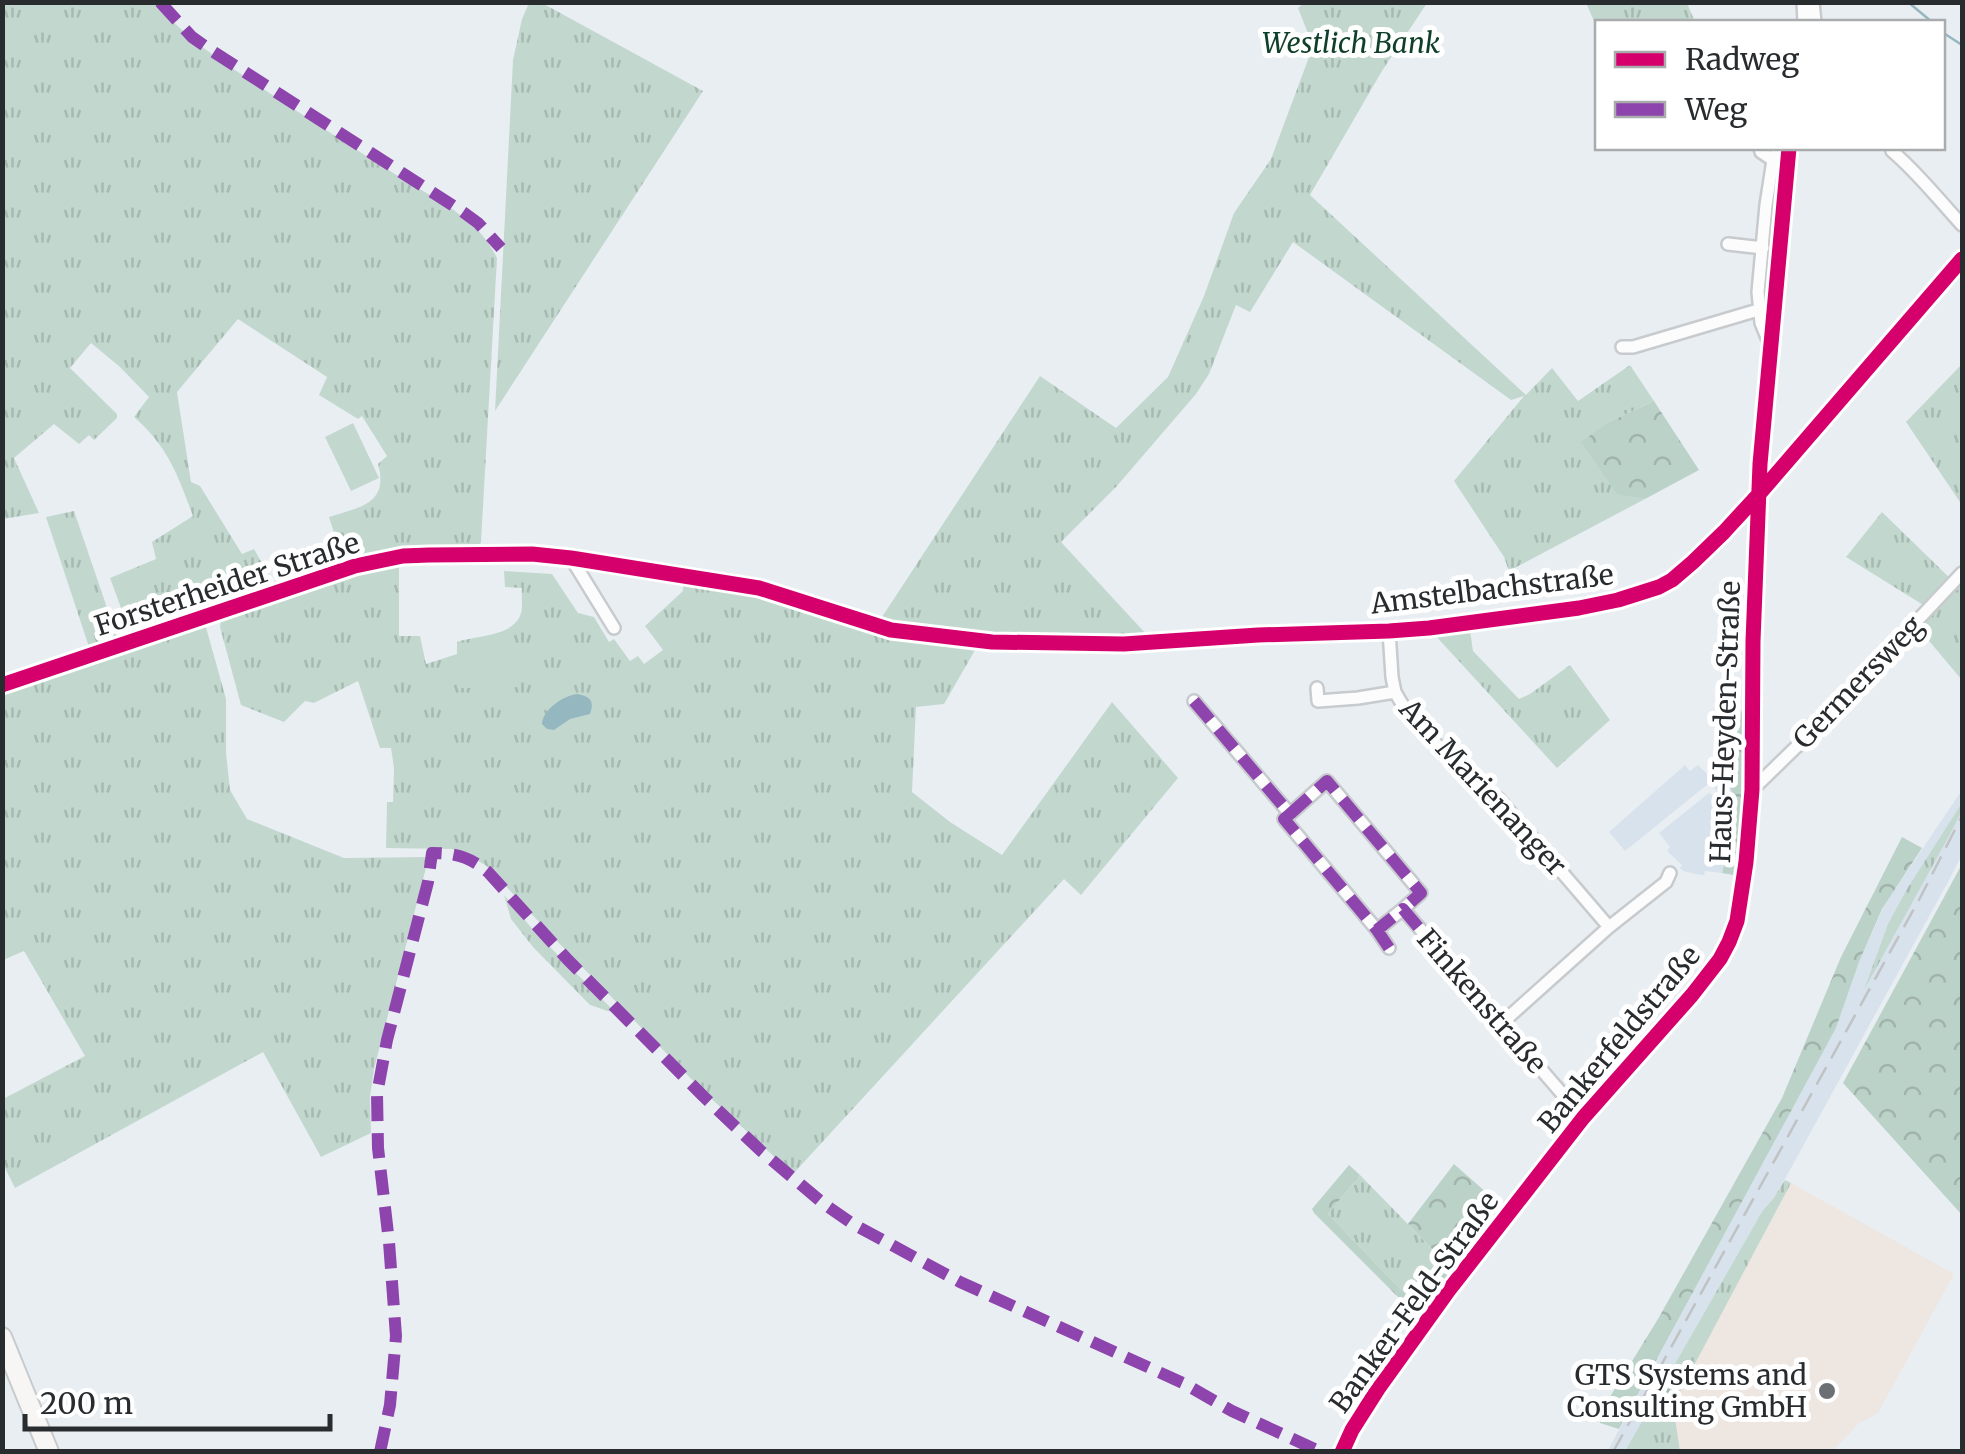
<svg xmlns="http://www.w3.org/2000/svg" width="1965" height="1454" font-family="Merriweather,serif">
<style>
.commercial{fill:#eee6e0}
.built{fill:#d8e2ec}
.grass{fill:url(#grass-tufts)}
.forest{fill:url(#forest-crowns)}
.pitch{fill:#c2d8cf}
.water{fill:#95b7bf}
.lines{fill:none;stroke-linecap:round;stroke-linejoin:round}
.stream{stroke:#95b7bf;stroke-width:2.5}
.minor-casing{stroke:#c7cbce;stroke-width:16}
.tertiary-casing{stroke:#c7cbce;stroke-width:20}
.secondary-casing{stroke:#c7cbce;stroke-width:22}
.minor{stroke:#fcfcfd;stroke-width:11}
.tertiary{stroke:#fcfcfd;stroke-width:15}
.secondary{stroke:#f7f6f4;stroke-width:18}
.rail{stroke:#c0c2c3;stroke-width:2.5;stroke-dasharray:20 10;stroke-linecap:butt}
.quiet{stroke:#8e44ad;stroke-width:12;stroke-dasharray:25 12;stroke-linecap:butt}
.cycleway-casing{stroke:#fff;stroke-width:21}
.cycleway{stroke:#d6006c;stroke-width:15}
.poi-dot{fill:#6c7074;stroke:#fff;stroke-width:4}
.labels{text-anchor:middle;stroke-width:10;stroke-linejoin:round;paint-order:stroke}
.park-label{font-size:28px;font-style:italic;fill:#0f3f28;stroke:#fff}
.street-label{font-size:28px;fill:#282c2f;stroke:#fff}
.poi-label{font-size:28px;fill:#282c2f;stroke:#fff;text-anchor:end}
</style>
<defs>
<pattern id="grass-tufts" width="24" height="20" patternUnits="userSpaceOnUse" patternTransform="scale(2.5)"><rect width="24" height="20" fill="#c2d8cf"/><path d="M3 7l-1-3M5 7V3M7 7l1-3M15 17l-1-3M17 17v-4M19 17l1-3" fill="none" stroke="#a7bab2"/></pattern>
<pattern id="forest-crowns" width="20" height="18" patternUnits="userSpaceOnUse" patternTransform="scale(2.5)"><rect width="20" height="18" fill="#bbd2c8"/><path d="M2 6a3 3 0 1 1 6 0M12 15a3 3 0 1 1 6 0" fill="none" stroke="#a1b4ac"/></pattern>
</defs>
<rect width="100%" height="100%" fill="#e9eef3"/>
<path class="commercial" d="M1791,1183L1954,1274L1878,1413L1858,1424L1833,1451H1680L1672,1405Z"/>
<path class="built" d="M1730,746L1729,785L1737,802L1729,849L1722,873L1705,871L1704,875H1700L1683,871L1680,868L1682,865L1667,851L1670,847L1659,833L1709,793L1712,795L1717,791L1713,786L1718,783L1720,784L1727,775L1725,771Z
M1685,765L1690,771L1698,765L1713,780L1625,851L1609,832Z
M1962,790V855L1949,880L1785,1179L1773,1199L1763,1210L1625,1451L1607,1452L1836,1028L1859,962L1884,906Z"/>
<path class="grass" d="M1305,2L1427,3L1382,71L1310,195L1526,395L1552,368L1578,401L1630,365L1654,401L1609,422L1616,493L1645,499L1509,571L1504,557L1454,481L1524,396L1511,400L1293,242L1250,312L1236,305L1209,374L1196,394L1116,487L1061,542L1148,636L1047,639L936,631L880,620L1040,376L1116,428L1168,377L1204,296L1234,213L1271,159L1309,57V36L1298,8Z
M2,3H157C182,36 216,57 250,80C299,113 349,145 398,176C433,198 479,218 497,258L481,542L479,547L377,554L343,561L329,517C360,507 389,504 378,464L387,456L362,416L358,419L319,395L327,377L238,319L177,392L191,482L200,486L242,554L254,549L274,584L131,635L110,578L156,559L152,542L193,516C177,473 168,447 134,417L149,397L120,367L91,343L70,368L117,414V418L94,440L89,435L79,444L54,424L14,458L39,513L3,519Z
M529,3H542L703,91L495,411L513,60L522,19Z
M1586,3H1687L1695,22H1598L1597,28Z
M1962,364V505L1906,422Z
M74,511L117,637L116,640L90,650L46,517Z
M1882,512L1956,584L1962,578V680L1919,629L1933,611L1846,557Z
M399,563V636H420L426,664L457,654V642C476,635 514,637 521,613C523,606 521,595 522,588L505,587L504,571L552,574L578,613L594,617L609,642L614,639L630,661L638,656L644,664L663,650L645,626L683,591V579L719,584L978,645L944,704L916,707L912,792L950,822L1002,855L1112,702L1178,778L1081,895L1064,879L793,1174L704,1092L551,935L488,867L464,852L451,849L386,848L387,802H393L394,768L391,748H380L358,681L314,703L305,701L284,722L241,705L220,627L222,614L341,573Z
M204,620L226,699V752L230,790L247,819L344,858L425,857L428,860L374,1069L370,1097L371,1133L321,1157L263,1052L15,1188L3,1164V1099L85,1056L24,951L3,960V692Z
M1470,630L1473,651L1519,699L1530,694L1570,665L1610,720L1557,768L1433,633Z
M1962,803V811L1949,836L1864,990L1888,924L1907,889Z
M504,895L534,931L617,1014L590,1005L533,947L511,919Z
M1360,1175L1441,1258L1410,1299L1328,1214Z
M1785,1180L1791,1183L1673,1405L1680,1451H1625L1763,1210L1773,1199Z"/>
<path class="forest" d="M1654,401L1699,470L1645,499L1617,494L1581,442L1609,422Z
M1742,710L1741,807L1733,875L1722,873L1729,848L1737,802L1729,785L1730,746Z
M1902,837L1922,848L1882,909L1859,962L1836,1028L1619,1429L1600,1423V1417L1605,1405L1658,1319L1782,1098L1841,957Z
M1962,864V1215L1843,1083Z
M1454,1164L1504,1208L1420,1319L1314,1213L1312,1209L1349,1165L1360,1175L1328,1214L1410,1299L1441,1258L1408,1224Z"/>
<path class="pitch" d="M353,423L379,478L351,491L325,437Z
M521,656V687L459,688V658Z"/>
<path class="water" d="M577,694C590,696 595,701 590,714L570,719L554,730L547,729L542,724C543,709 563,696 577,694Z"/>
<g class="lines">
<path class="stream" d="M1908,2L1932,22
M1942,32L1962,45"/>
<defs>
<path id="minor" d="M1803,2L1804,22
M1813,2L1815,22
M1760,148L1761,152L1773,160
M1892,151C1918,173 1939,200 1962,225
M1728,244L1763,248
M1773,342L1768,340L1761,323L1758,292L1766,205L1773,160L1778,148
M1622,347H1633L1758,310
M571,558L614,628
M1389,631L1392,677L1395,692L1405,709L1463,774L1499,799L1609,927
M1317,688L1318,701L1358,698L1395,692
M1194,701L1290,814L1284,819L1377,930L1403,909L1583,1118
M1752,790L1824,720L1962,573
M1290,814L1327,781L1421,893L1403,909
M1377,930L1389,948
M1503,1022L1609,927L1666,882L1670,873
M1342,1452L1352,1430L1378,1389L1449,1290L1583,1118L1692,995L1720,959L1729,942L1737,921L1746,862L1752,790L1753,641L1760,464L1789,148"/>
<path id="tertiary" d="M2,685L355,566L403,556L429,555L532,554L571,558L759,588L891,630L992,642L1124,644L1258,635L1389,631L1429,628L1579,608L1618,600L1659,587L1672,580L1693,562L1724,532L1759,494L1962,259"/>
<path id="secondary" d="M2,1337L49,1452"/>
</defs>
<use href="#minor" class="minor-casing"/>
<use href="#tertiary" class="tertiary-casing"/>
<use href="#secondary" class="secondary-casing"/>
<use href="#minor" class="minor"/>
<use href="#tertiary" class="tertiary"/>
<use href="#secondary" class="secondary"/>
<path class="rail" d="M1613,1452L1920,898L1962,816"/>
<path class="quiet" d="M160,2L192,37L209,49L463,212L478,223L501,248
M1194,701L1290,814L1284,819L1377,930L1403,909L1440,953
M1290,814L1327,781L1421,893L1403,909
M1377,930L1389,948
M380,1452L390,1405L396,1336L389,1242L378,1148L377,1094L387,1040L428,882L432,853C455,853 470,857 488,872L568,960L703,1096L761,1151L824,1204L853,1224L960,1282L1183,1383L1232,1411L1321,1452"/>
<defs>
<path id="cycleway" d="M2,685L355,566L403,556L429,555L532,554L571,558L759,588L891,630L992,642L1124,644L1258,635L1389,631L1429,628L1579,608L1618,600L1659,587L1672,580L1693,562L1724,532L1759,494L1962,259
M1342,1452L1352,1430L1378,1389L1449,1290L1583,1118L1692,995L1720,959L1729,942L1737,921L1746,862L1752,790L1753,641L1760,464L1789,148"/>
</defs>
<use href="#cycleway" class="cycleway-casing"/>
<use href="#cycleway" class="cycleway"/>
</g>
<circle class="poi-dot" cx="1827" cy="1391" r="10"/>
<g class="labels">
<g class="park-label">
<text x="1351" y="53">Westlich Bank</text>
</g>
<g class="street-label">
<text transform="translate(227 584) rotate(-18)" y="10">Forsterheider Straße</text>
<text transform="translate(1492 589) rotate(-7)" y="10">Amstelbachstraße</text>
<text transform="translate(1858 682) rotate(-46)" y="10">Germersweg</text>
<text transform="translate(1725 722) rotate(-88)" y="10">Haus-Heyden-Straße</text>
<text transform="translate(1483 787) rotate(47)" y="10">Am Marienanger</text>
<text transform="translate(1482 1001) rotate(49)" y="10">Finkenstraße</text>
<text transform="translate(1619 1039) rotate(-50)" y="10">Bankerfeldstraße</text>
<text transform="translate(1414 1302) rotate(-54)" y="10">Banker-Feld-Straße</text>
</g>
<g class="poi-label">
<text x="1807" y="1385">GTS Systems and<tspan x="1807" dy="32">Consulting GmbH</tspan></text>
</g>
</g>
<rect width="1965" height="1454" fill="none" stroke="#282c2f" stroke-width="10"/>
<rect x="1595" y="20" width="350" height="130" fill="#ffffff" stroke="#a9abac" stroke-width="2.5"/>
<rect x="1615" y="52" width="50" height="15" fill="#d6006c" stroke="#a9abac" stroke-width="2.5"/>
<text x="1685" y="70" font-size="30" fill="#282c2f">Radweg</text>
<rect x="1615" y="102" width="50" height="15" fill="#8e44ad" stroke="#a9abac" stroke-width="2.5"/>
<text x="1685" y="120" font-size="30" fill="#282c2f">Weg</text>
<path d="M25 1414v15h305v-15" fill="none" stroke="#282c2f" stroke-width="5"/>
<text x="40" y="1414" font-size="30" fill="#282c2f" stroke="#ffffff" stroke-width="8" paint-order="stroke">200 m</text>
</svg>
